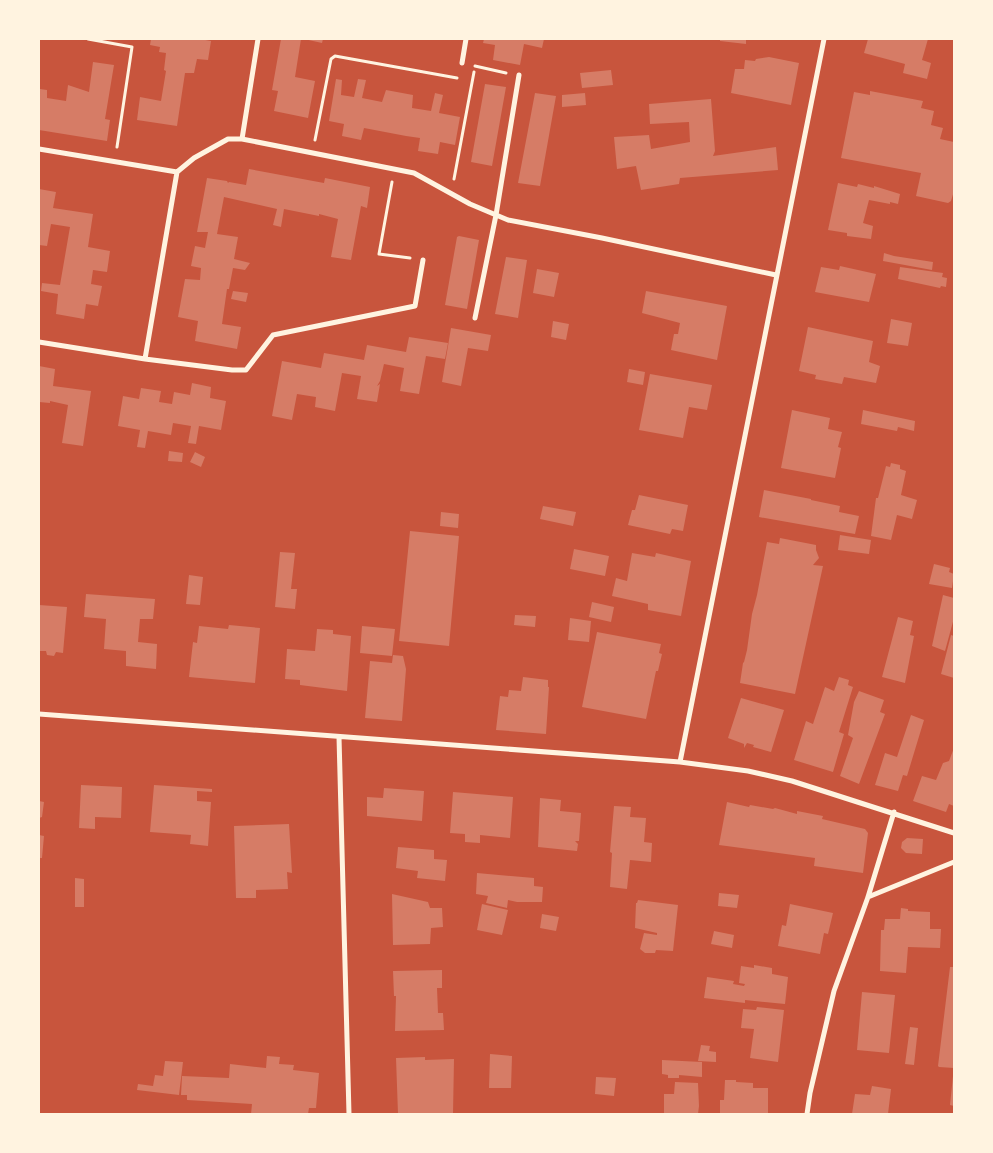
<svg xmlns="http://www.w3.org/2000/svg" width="993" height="1153" font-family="'Titillium Web',sans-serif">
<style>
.building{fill:#d67c66}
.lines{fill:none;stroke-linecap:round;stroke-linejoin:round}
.path{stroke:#fff3e0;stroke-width:3}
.minor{stroke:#fff3e0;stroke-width:5}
</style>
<rect width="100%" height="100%" fill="#c8553d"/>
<path class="building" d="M151,39L168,40V39H200L211,41L208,60L197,59L194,73H185L177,126L137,120L140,97L161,101L166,71L164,70L166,53L159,52L160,47L150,45Z
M281,39H301L295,77L315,81L308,118L274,111L278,91L272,90Z
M304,39H323L322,43Z
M484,39H544L542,48L524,44L520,65L493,60L495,45L483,43Z
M720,39H746V44L720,41Z
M868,39H928L922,60L931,63L927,79L903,73L905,64L864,53Z
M769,57L799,63L791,105L731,93L735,69H744L745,60L755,61L756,59Z
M93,62L114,65L105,119L110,120L107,141L39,130L40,89L47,90V98L66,101L68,85L89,92Z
M611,70L613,85L582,88L580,73Z
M336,79L342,80L341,95L354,97L358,79L366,80L362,98L382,102L386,90L413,95L412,108L431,111L435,93L443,95L439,113L460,117L455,145L440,142L438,154L418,151L420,138L406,136L364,128L361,140L342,136L344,124L329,121Z
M485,84L506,87L492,166L471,162Z
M870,91L923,101L921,108L934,111L931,125L943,128L940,139L954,142V191L951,201L948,203L916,196L921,173L841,158L854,92L870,95Z
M535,93L556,96L540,186L518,183Z
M585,93L586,105L562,107V95Z
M711,99L715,151L713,156L776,147L778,170L680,178L679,184L641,190L636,166L617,169L614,137L649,135L651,149L690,142L689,122L650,124L649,104Z
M249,169L324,183L325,178L370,187L367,208L361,206L351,260L331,257L338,219L319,214V216L284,209L281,227L273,225L277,209L224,197L217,234L238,237L234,259L250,263L245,270L233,268L229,289H227L222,324L241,327L237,349L195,341L198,321L178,317L185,279L200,280L201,268L191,266L195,246L205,248L208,232H197L207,178L227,181L228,183L229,182L246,185Z
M838,183L857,187L858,184L874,188V186L900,194L898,204L890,202V204L869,200L863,223L873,226L871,239L847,236V233L828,230Z
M39,189L56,192L53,208L93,214L88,247L110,251L107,272L93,270L91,284L102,286L98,306L86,304L84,319L56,314L58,294L41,291L42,283L60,285L70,227L51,224L47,246L39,245Z
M459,236L479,240L467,309L445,305L457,237Z
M884,253L894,256L933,262L932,270L883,261Z
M506,257L527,260L518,318L495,314Z
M840,266L876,274L869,302L815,292L821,267L839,270Z
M900,267L943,273L942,277L947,278L946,287L941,286L940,288L898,279Z
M537,269L559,273L554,297L533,293Z
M233,291L248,293L246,302L231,299Z
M646,291L727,306L717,360L671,350L674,334H678L680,323L642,313Z
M891,319L912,323L908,346L887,343Z
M553,321L569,324L566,340L551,337Z
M808,327L873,341L869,362L880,366L876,383L844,377L842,384L815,379L816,375L799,371Z
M451,328L491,335L488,351L468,348L461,386L442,382Z
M409,337L448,343L445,359L426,356L419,394L400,391L404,368L384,364L380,381L377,386L380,384L377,402L357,399L361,376L342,373L335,411L315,407L316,397L297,394L292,420L272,416L282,361L321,368L324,353L364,360L367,345L406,352Z
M39,366L55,369L53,386L91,391L83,446L62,443L68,405L50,401V403L39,402Z
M629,369L645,372L643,385L627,382Z
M650,374L712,385L707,410L689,407L683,438L639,430Z
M192,383L211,387L210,398L226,401L221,430L199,426L196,444L188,443L191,426L173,423L171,435L148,431L145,448L137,447L140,430L118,426L123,396L139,399L141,388L161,391L159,402L172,404L174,392L190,395Z
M792,410L830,418L828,429L842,432L838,447L841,448L835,478L781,468Z
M863,410L915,421L914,431L898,427L897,431L861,424Z
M169,451L183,453L182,462L168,461Z
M195,452L205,457L201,467L190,462Z
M891,463L900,465V469L906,471L901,495L917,500L912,519L897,515L891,540L871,536L876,498H878L886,466L890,467Z
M764,490L811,499V500L840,506L839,512L859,516L855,534L759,517Z
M639,495L688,505L683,531L672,529L670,534L628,525L632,510H635Z
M543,506L576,512L573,526L540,519Z
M441,512L459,514L458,528L440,526Z
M410,531L459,536L449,646L399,641Z
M840,535L871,540L869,554L838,550Z
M780,538L816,545V550L819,558L813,565L823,566L795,694L740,683L743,663L744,662L747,650L752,614L757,595L767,542L779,544Z
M574,549L609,556L605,576L570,569Z
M280,552L295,553L291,589H297L295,609L275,607Z
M632,553L655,557L656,553L691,561L681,616L648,610V604L612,596L616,578L627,581Z
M934,564L950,568L949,572L954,574L952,588L929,584Z
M189,575L203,577L200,605L186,604Z
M86,594L155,599L153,619H140L138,642L157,644L156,669L126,666V651L104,649L106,619L84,617Z
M943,595L954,598V618L945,651L932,646Z
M592,602L614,607L611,622L589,617Z
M39,605L67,607L63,653L56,652L54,656L47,655L46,651H39Z
M515,615L536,616L535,627L514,625Z
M898,617L913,621L910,635L914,636L905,683L882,677Z
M570,618L591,621L589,642L568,640Z
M229,625L260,628L255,683L189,677L193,642L197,643L199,626L228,629Z
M362,626L395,629L392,656L360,653Z
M317,629L333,630V634L351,636L347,691L300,685V680L285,679L287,649L315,651Z
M597,632L661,644L659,653L662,654L658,671H656L646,719L582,707Z
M951,635L954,636V678L941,674Z
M393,655L403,656L406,669L402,721L365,718L370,661L392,663Z
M523,677L548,680V687H549L546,734L496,730L500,696L508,697L509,690L521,691Z
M839,677L849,680L848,685L853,687L839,732L844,734L833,772L794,760L806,721L813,724L825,687L834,691Z
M859,691L884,700L880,712L885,714L859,784L840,776L853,738L848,735L854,702Z
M741,698L784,710L771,752L753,747L754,745L747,743L744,748V744L728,738Z
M911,715L924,720L907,776L903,775L898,791L875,785L885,753L897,757Z
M954,748V806L949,804L946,812L913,801L922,776L936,780L943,763L949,761Z
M81,785L122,787L121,818L95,817V829L79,828Z
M154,785L212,789V792L197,791V801L211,802L208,846L190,844L191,835L150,832Z
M384,788L424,791L422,821L367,816V797L383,798Z
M453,792L513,797L510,838L480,835V843L465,842V834L450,833Z
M540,798L561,800L560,811L581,813L579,841H575L578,844L577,851L538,847Z
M39,801L44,802L42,817L39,818Z
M727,802L749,807L750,805L773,809L775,808L797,814V811L823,816L822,819L865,829L868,833L863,873L814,866L815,858L719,845Z
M614,806L631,807L630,817L646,818L644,842L652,843L651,862L630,860L627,889L610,887L612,853L610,852Z
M289,824L292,873L287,872L288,889L256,890V898H236L234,826Z
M39,835L44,836L42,858H39Z
M907,838L923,839L922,854L906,853L901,848L902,842Z
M398,847L434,850V859L447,860L445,881L417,878L418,871L396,868Z
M477,873L534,878V886L543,887L542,902H517L508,900L507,908L486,903L488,896L476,894Z
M75,878L84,879V907H75Z
M719,893L739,895L737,908L718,906Z
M392,894L428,902L430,908H442L443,927L431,928L430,944L393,945Z
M638,900L678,905L673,951L656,950L655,953H645L640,949L644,933L657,935V933L635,928L636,903H637Z
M482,904L508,910L502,935L477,930Z
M790,904L833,913L828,934L824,933L820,954L778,946L782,925L786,926Z
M901,908L908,909V911L930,912V929H941L940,948L908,947L906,973L880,971L881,930H884L885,919H900Z
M542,914L559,917L556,931L540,928Z
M714,931L734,935L732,948L711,944Z
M754,965L772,968V974L788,977L785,1004L745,1000V1003L704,998L707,977L734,981L733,984L744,986L745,984L739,983L741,966L754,968Z
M950,967H954V1068L939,1067L938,1066Z
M442,970V988H437L438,1013H443L444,1030L395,1031L396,996H394L393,971Z
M862,992L895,995L889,1053L857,1050Z
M757,1007L784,1010L778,1062L750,1058L754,1029L741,1028L743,1009L756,1010Z
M910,1027L918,1028L914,1065L905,1064Z
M701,1045L710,1046L709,1051L716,1052V1062L698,1061Z
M490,1054L512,1056L511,1088H489Z
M267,1056L280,1057L279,1064L294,1065L293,1070L319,1073L316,1108H309L308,1114H251L252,1104L187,1100V1095H181L182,1076L229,1078L230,1064L266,1068Z
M425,1057V1060L454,1059L453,1114H398L396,1058Z
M662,1060L702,1062V1077L679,1075V1078H668V1075L662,1074Z
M165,1061L183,1062L179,1095L137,1090L138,1084L153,1086L155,1075L163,1076Z
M953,1076L954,1077V1106L950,1105Z
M596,1077L616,1078L614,1096L595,1094Z
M725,1080H736V1082L753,1083V1088H768V1114H720V1100H724Z
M675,1082L698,1083L699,1106L698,1114H664V1094H674Z
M872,1086L891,1089L888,1114H852L855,1094L870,1095Z"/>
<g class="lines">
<path class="path" d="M88,39L132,47L117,147
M475,66L506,73
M315,140L331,59L335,56L457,78
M454,179L474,72
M392,182L379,254L410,258"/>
<path class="minor" d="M462,63L466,39
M242,139L258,39
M39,149L177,172L194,158L228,139H242L414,173L470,204L508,220L602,238L776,275
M475,318L496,215L519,75
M39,342L145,359L232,370H246L273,335L415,306L423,260
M145,359L177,172
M39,714L680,762L748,771L792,781L954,833
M339,737L349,1114
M680,762L824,39
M868,897L954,862
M807,1114L810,1093L834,991L868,897L894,812"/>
</g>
<rect width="993" height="1153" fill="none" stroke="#fff3e0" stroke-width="80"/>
</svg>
